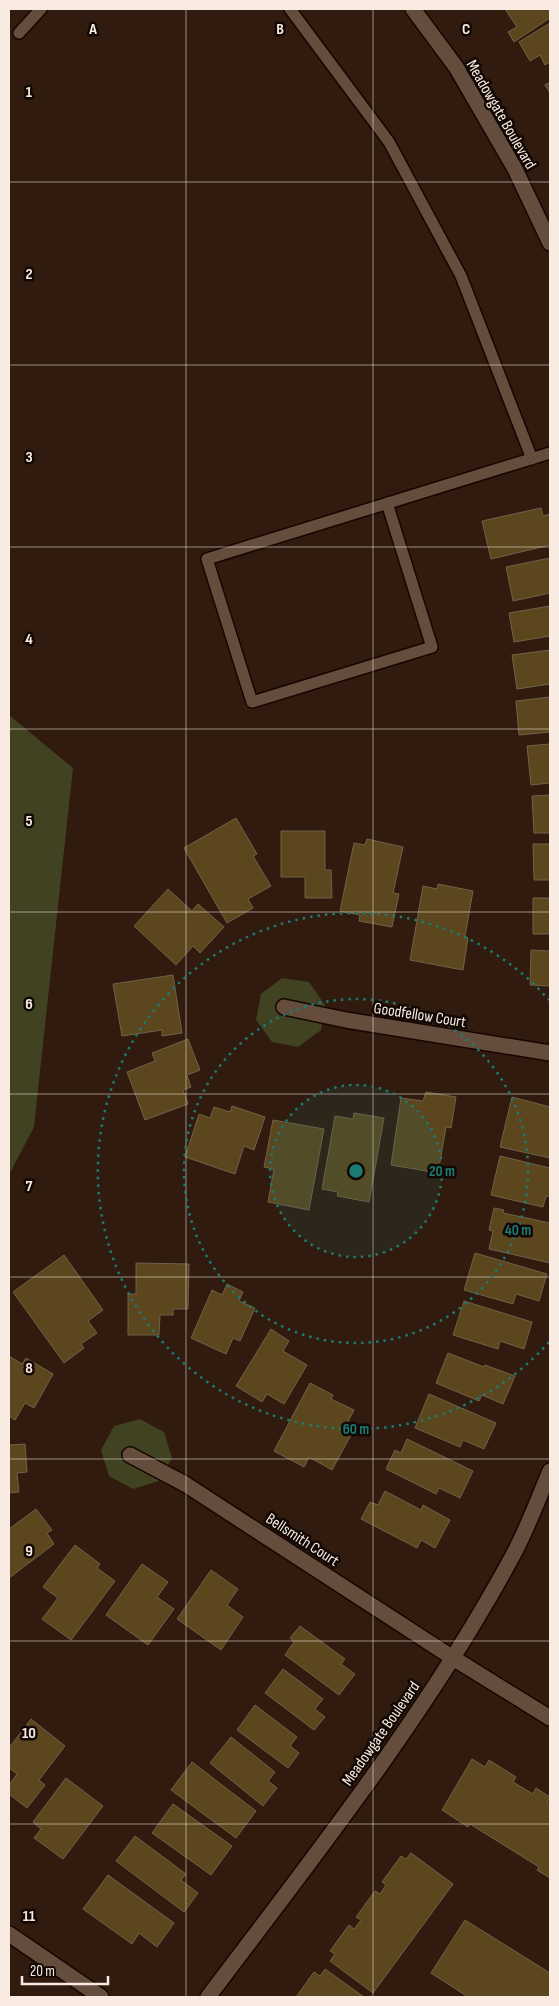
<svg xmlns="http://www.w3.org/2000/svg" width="559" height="2006" font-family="'Sofia Sans Condensed',sans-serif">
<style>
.green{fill:#404221}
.building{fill:#5b461e;stroke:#70624a}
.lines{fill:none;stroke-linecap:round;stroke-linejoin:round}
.lane-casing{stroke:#170500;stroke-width:14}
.street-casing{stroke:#170500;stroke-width:18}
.secondary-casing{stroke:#170500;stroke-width:18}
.lane{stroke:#654d3e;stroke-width:11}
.street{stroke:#654d3e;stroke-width:15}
.secondary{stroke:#654d3e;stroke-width:15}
.grid{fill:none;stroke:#faebe2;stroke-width:1;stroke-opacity:0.55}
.ring{fill:none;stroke:#1b7c74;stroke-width:2.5;stroke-dasharray:2.5 5}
.labels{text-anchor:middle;stroke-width:5;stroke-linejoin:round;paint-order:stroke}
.street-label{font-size:16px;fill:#faebe2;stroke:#110804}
.grid-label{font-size:16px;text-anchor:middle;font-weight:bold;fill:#faebe2;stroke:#110804;stroke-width:5;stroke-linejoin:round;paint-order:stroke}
.centre{fill:#1b7c74;stroke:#110804;stroke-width:2.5}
.ring-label{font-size:15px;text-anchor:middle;font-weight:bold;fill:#1b7c74;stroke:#110804;stroke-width:5;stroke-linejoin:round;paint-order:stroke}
</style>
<rect width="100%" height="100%" fill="#301b0e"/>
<path class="green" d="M9,715L73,768L34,1127L9,1175Z
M282,978L309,982L325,1005L321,1030L298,1047L272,1042L256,1020L261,994Z
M140,1419L164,1432L172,1458L159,1481L133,1489L109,1476L101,1450L114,1426Z"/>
<path class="building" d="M505,9H550V18L514,42L508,32L517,27Z
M550,23V62L545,65L540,55L530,61L519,42Z
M550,82V93L545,85Z
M541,508L543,516L550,514V545L491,559L482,521Z
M550,558V593L513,601L506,567Z
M550,606V636L514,642L509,613Z
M550,650V684L517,689L512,655Z
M550,697V732L519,735L516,701Z
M550,744V783L531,785L527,746Z
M550,795V833H534L532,796Z
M236,818L257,854L253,856L271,886L248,899L253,908L227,923L184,848Z
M281,831H325V870H331L332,898H305V877H281Z
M367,839L403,847L393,893L399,894L392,927L359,921L360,915L340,911L354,843L365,845Z
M533,844H550V880H534Z
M438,884L473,891L465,936L468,938L463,970L410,960L423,886L437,889Z
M168,889L192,911L198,904L224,927L200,953L193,946L176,965L134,926Z
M533,898H550V934H533Z
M531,950L550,951V986L530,985Z
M173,975L182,1033L162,1036V1030L122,1036L113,984Z
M188,1039L200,1070L187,1075L191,1087L183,1090L188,1104L145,1120L127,1072L155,1061L152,1053Z
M426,1092L456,1097L451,1128L446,1127L438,1173L391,1165L401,1098L423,1101Z
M512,1097L550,1107V1158L500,1147Z
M232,1106L265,1117L254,1150L244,1146L235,1174L185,1157L199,1114L210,1118L214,1107L230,1112Z
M354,1113L384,1118L369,1202L337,1196L338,1192L322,1189L335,1116L353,1119Z
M273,1120L324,1129L309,1210L268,1202L274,1169L264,1167Z
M500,1156L550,1168V1197L546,1196L543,1207L491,1195Z
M494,1208L504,1210L503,1213L550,1223V1263L489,1249L493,1231L489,1230Z
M475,1253L547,1274L539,1301L516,1294L513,1304L464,1290Z
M64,1255L103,1310L88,1321L97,1333L81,1344L84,1348L64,1363L13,1292Z
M136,1263L189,1264L188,1309H173V1315H160L159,1335H128V1294H136Z
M227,1284L243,1292L239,1301L255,1308L240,1341L233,1338L226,1354L191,1338L212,1290L222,1295Z
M464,1301L532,1322L524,1349L500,1341L498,1349L453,1335Z
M271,1329L289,1341L283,1351L307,1365L284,1404L267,1394L262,1402L236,1386Z
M448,1353L484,1367L485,1365L515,1376L503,1404L482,1395L479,1401L436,1383Z
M9,1356L22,1364L26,1358L53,1374L34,1408L25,1403L15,1420L9,1416Z
M310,1383L333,1395L331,1399L354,1410L344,1429L352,1433L332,1470L309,1457L304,1467L274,1451Z
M429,1394L496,1423L484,1449L463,1440L460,1447L415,1428Z
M407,1439L473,1471L460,1498L439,1488L436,1494L386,1469L395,1450L401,1453Z
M25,1444L27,1472L17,1473L19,1492L9,1493V1445Z
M385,1491L421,1510L423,1505L450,1520L435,1548L421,1540L417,1548L361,1519L370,1502L378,1505Z
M36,1509L52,1530L47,1533L54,1544L9,1578V1529Z
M75,1545L100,1564L97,1568L115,1581L71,1640L42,1619L58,1598L43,1587Z
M142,1564L168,1582L157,1597L174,1609L148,1645L106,1615Z
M211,1570L238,1589L227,1605L243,1617L221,1650L177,1619Z
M300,1626L345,1659L341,1664L355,1674L339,1695L285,1655L294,1642L290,1638Z
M283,1669L323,1699L315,1709L325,1717L314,1730L265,1693Z
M255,1705L297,1737L290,1746L299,1753L288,1768L237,1730Z
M31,1719L65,1746L39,1780L45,1785L27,1808L9,1794V1785L17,1774L9,1768V1748Z
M231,1737L275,1772L268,1781L277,1788L263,1806L210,1763Z
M472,1759L485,1767L489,1760L516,1777L513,1782L533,1794L536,1788L550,1797L547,1803L550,1805V1878L537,1870L539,1867L470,1824L468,1827L442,1810Z
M192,1762L256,1811L236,1838L171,1790Z
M66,1778L103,1806L63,1859L34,1838L41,1829L33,1822Z
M173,1804L232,1846L211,1875L152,1833Z
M135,1836L186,1874L181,1880L198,1893L184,1912L116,1861Z
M411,1853L453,1884L373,1993L330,1961L335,1954L330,1951L349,1925L354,1929L361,1920L356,1917L375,1891L380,1894L386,1885L382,1882L401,1856L406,1859Z
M108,1875L174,1923L157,1947L139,1933L132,1944L83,1909Z
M465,1920L550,1973V1997H468L431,1973Z
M325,1969L364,1997H296L314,1972L320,1976Z"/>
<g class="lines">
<defs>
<path id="lane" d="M290,9L389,142L461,276L532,459
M19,33L41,9
M387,503L432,647L252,702L207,559L550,453"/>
<path id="street" d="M284,1007L346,1020L550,1053
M130,1455L185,1484L453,1658
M9,1934L101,1997"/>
<path id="secondary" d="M413,9L456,67L515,169L550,243
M453,1658L550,1718
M208,1997C315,1855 427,1714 512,1557C527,1530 538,1499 550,1471"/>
</defs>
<use href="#lane" class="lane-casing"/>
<use href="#street" class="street-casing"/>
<use href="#secondary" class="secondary-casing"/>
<use href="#lane" class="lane"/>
<use href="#street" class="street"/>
<use href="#secondary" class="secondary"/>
</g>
<path class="grid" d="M186,9V1997M373,9V1997M9,182H550M9,365H550M9,547H550M9,729H550M9,912H550M9,1094H550M9,1277H550M9,1459H550M9,1641H550M9,1824H550"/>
<circle cx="356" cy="1171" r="86" fill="#1b7c74" fill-opacity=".12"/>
<g class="ring">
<circle cx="356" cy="1171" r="86"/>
<circle cx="356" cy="1171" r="172"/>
<path d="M549 1342A258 258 0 1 1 549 1000"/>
</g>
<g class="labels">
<g class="street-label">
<text transform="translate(502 114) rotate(60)" y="6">Meadowgate Boulevard</text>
<text transform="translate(420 1014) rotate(9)" y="6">Goodfellow Court</text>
<text transform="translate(303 1539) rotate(33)" y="6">Bellsmith Court</text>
<text transform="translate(380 1733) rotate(-55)" y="6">Meadowgate Boulevard</text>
</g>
</g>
<g class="grid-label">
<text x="93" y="34">A</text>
<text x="280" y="34">B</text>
<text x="466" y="34">C</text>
<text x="29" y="97">1</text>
<text x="29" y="279">2</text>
<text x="29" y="462">3</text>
<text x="29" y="644">4</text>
<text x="29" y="826">5</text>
<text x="29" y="1009">6</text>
<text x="29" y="1191">7</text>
<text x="29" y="1373">8</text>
<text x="29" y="1556">9</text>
<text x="29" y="1738">10</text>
<text x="29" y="1921">11</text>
</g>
<circle cx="356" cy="1171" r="8" class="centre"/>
<g class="ring-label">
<text x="442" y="1176">20 m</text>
<text x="518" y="1235">40 m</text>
<text x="356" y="1434">60 m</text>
</g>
<rect width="559" height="2006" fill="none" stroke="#faebe2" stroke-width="20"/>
<path d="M22 1976v8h86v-8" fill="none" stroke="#faebe2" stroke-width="2.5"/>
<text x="30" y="1976" font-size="15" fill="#faebe2" stroke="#110804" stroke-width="4" paint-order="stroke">20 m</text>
</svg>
